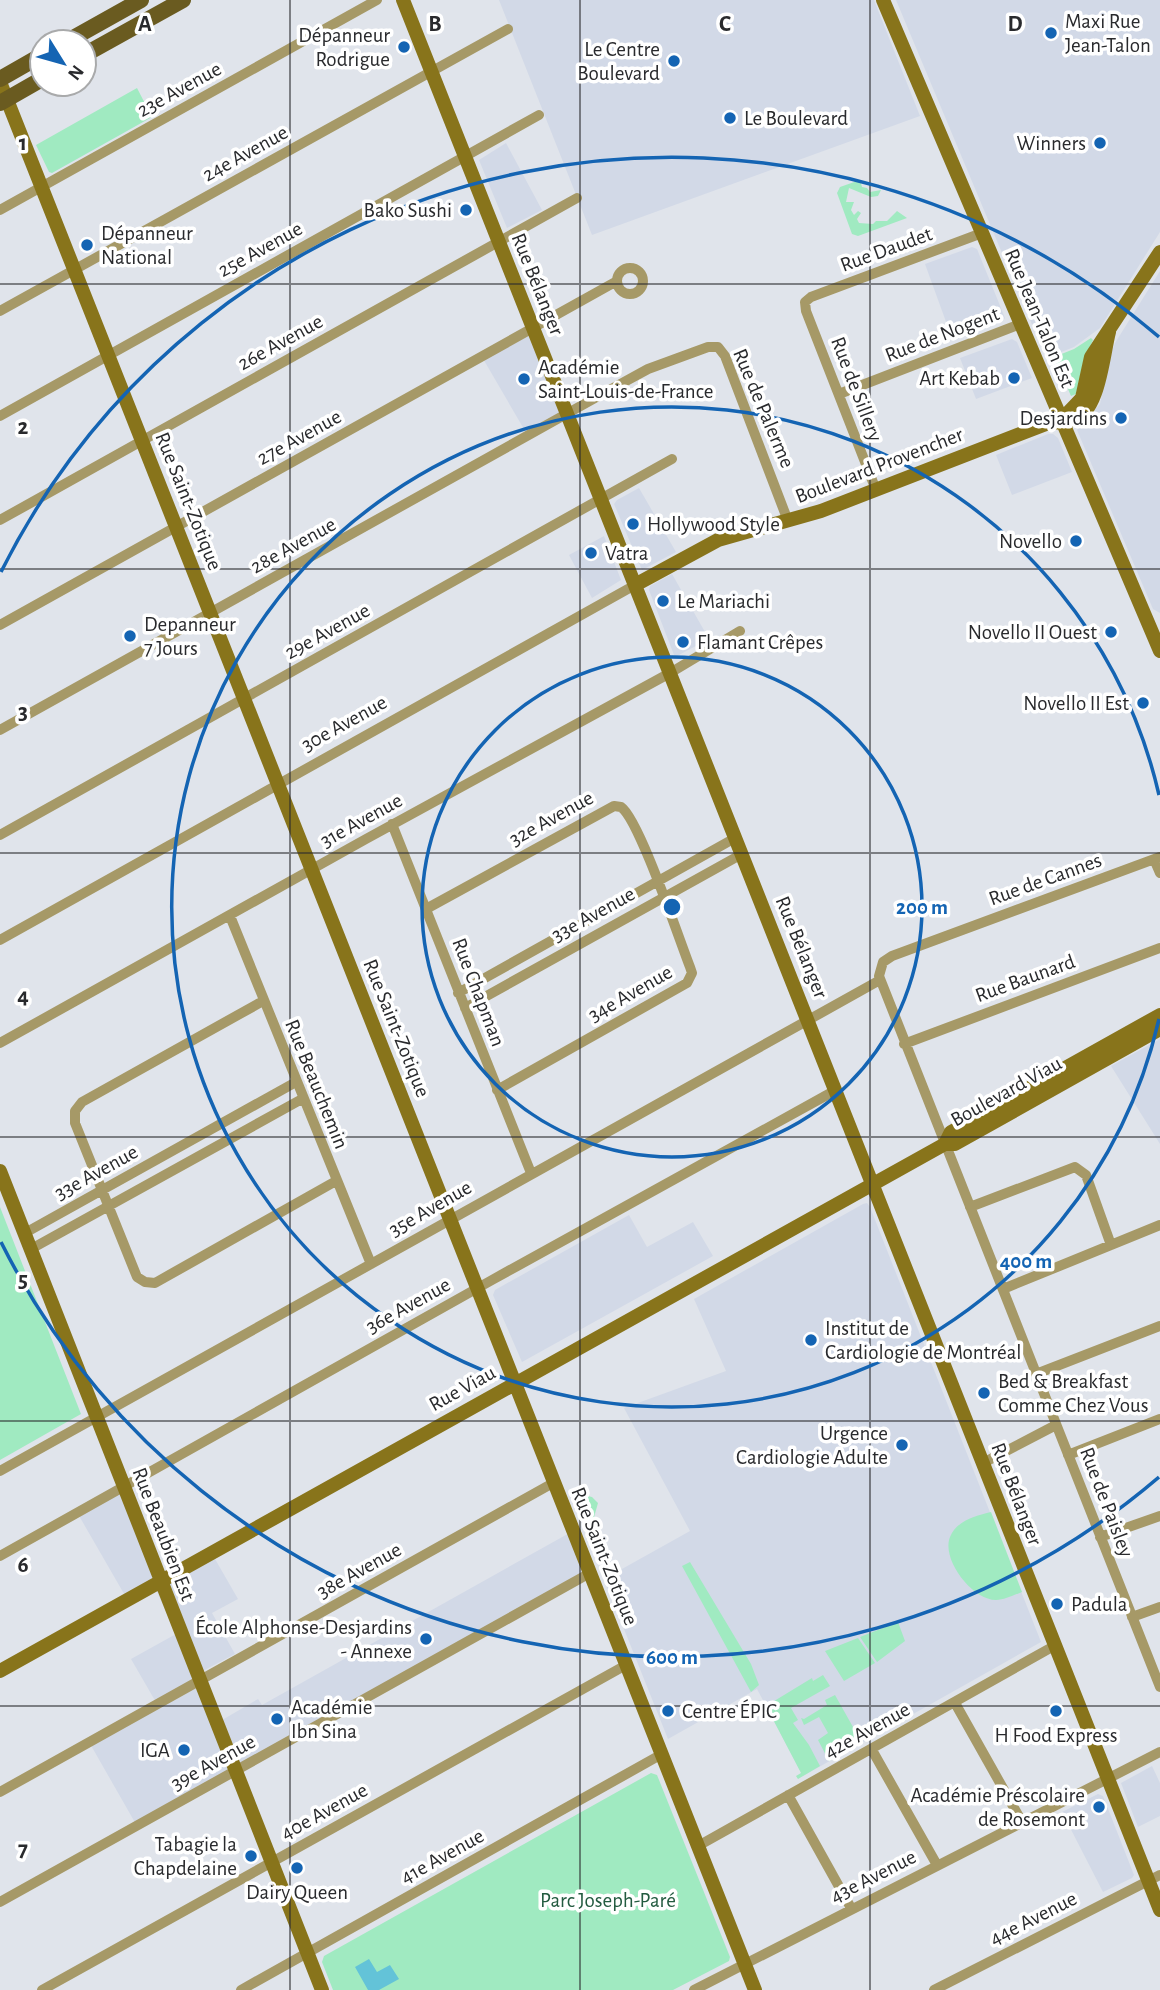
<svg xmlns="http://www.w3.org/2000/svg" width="1160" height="1990" font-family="'Alegreya Sans',sans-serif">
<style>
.built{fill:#d2d9e7}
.green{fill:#a0eac1}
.water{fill:#63c3d8}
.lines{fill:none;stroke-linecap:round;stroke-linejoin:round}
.street{stroke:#a69967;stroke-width:10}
.secondary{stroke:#88741b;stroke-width:14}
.primary{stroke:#6a5b20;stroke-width:16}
.grid{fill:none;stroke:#292a2d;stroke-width:2;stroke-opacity:0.55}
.ring{fill:none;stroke:#1464b3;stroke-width:3.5}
.poi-dot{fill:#1464b3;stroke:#fff;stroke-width:2.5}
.labels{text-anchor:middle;stroke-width:7;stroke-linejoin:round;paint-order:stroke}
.poi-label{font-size:21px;fill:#292a2d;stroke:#fff;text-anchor:start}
.street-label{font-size:21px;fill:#292a2d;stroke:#fff}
.park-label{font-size:21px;fill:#235b40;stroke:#fff}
.grid-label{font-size:23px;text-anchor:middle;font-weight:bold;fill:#292a2d;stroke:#fff;stroke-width:7;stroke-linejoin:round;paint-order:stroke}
.centre{fill:#1464b3;stroke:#fff;stroke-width:3.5}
.ring-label{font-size:21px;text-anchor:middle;font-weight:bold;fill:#1464b3;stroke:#fff;stroke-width:7;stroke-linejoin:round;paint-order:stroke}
</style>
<rect width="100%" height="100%" fill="#e0e4eb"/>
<path class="built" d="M499,0H874L920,116L592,235Z
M896,0H1160V232L1100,328L1074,347L1046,358Z
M506,143L542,210L507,228L479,160Z
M972,247L977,249L1005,318L1002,322L953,341L925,264Z
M1160,271V613L1153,609L1077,430L1100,404L1110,356L1115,343Z
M534,327L567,413L528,436L482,357Z
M1012,339L1017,342L1032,378L976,399L960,358Z
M1048,434H1053L1058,438L1072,472L1012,495L996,455Z
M639,488L676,552L642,570L614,504L617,500Z
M604,536L621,580L592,598L569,555Z
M672,574L709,639L677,656L674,655L649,590L650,586Z
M1160,1039V1144L1111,1066Z
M863,1204L867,1203L870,1207L1041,1642L803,1776L757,1689L668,1739L604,1579L690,1531L624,1408L726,1371L694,1299Z
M629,1215L647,1247L693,1222L713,1256L522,1362L493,1295L495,1290Z
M122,1492L164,1576L211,1552L238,1599L212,1613L235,1654L199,1673L217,1723L258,1699L262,1705L573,1531L590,1573L137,1826L89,1742L157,1704L131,1659L176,1634L154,1585L127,1599L78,1514Z
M1152,1766L1160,1783V1816L1138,1827L1121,1783Z
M1098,1794L1103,1796L1134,1875L1132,1878L1103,1892L1062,1812Z"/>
<path class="green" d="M137,88L152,117L52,173L49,172L36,145Z
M860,180L862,187L867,188L870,192L881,190L878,196L871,197L849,188L846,202H854L851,210L854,215L858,211L861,213L857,219L859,223L873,224L876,221H887L897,211L907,218L858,236L852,234L837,193L840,187Z
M1091,338L1093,340L1084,359L1076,394L1071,396L1054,357L1074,349Z
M0,1207L81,1414L0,1460Z
M575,1493L592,1497L598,1503L589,1535L573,1494Z
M991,1512L1022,1592C1014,1595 1004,1600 996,1600C972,1600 941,1559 950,1537C957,1520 976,1516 991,1512Z
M690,1562L751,1664L759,1685L751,1692L682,1566Z
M898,1622L905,1641L877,1662L860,1637Z
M858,1638L875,1663L844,1681L825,1651Z
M823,1675L830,1686L791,1708L798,1720L793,1723L809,1745L820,1766L798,1779L796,1776L801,1773L766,1706L812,1678L813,1681Z
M835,1695L862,1743L829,1761L818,1740L828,1733L819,1717L804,1725L801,1718L804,1719L827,1705L825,1700Z
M651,1773L657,1775L730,1957L729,1961L673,1990H333L322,1962L324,1956Z"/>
<path class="water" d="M369,1959L377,1972L390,1965L399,1979L379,1990H368L355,1967Z"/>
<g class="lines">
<path class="street" d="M0,210L377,0
M617 281a13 13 0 1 1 26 0a13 13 0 1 1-26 0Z
M0,311L508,29
M839,394L1020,324
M0,416L539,115
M876,490L806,311L805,302L811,297L982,233
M0,520L577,198
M0,625L617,281
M0,730L604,393L648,369L708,347H718L725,356L788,521
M392,824L531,1173
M0,835L672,459
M1160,857L892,956L883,962L879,976L1160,1687
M1154,859L1160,873
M426,909L614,806L621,807C639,819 679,939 690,967L692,973L687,983L497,1090
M230,916L371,1264
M0,940L635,585
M458,993L735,838
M263,1001L82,1102L75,1111V1123L137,1277L145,1282L155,1283L336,1181
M465,1008L742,854
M0,1043L366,839L670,673L740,631
M904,1044L1160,948
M970,1207L1075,1167L1086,1175L1111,1245
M25,1233L296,1082
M31,1249L302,1099
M1003,1289L1160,1225
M1036,1374L1160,1326
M1068,1455L1160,1419
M983,1463L1056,1425
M0,1471L880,980
M1100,1537L1160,1516
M0,1556L492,1280L836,1090
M1132,1617L1160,1607
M955,1703L1022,1822
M872,1750L937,1865
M0,1792L553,1483
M788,1795L851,1908
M698,1846L1054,1646
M0,1902L590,1573
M42,1990L626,1665
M241,1990L662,1754
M694,1990L1160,1752
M934,1990L1160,1875"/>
<path class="secondary" d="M403,0L1160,1910
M883,0L1160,651
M0,82L755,1990
M1061,420L1082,398L1091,357L1160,252
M635,585L718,540L821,511L1046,424C1055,422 1064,422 1073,420C1099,413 1103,355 1109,332
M945,1144L951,1132L1160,1015
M945,1144H955L1160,1029
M0,1171L322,1990
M0,1671L945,1144"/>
<path class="primary" d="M66,42L141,0
M84,55L183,0
M0,79L42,55
M0,103L42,79"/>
</g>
<path class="grid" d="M290,0V1990M580,0V1990M870,0V1990M0,284H1160M0,569H1160M0,853H1160M0,1137H1160M0,1421H1160M0,1706H1160"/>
<g class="ring">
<circle cx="672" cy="907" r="250"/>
<path d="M1159 1019A500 500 0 1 1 1159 795"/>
<path d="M1159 1477A750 750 0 0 1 1 1242M1 572A750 750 0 0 1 1159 337"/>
</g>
<g class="poi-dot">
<circle cx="1051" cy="33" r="7"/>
<circle cx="404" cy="47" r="7"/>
<circle cx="674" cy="61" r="7"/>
<circle cx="730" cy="118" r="7"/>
<circle cx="1100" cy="143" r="7"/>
<circle cx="466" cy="210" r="7"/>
<circle cx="87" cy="245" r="7"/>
<circle cx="1014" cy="378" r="7"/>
<circle cx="524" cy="379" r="7"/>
<circle cx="1121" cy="418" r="7"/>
<circle cx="633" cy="524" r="7"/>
<circle cx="1076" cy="541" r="7"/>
<circle cx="591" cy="553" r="7"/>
<circle cx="663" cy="601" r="7"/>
<circle cx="1111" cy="632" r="7"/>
<circle cx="130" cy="636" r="7"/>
<circle cx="683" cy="642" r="7"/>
<circle cx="1143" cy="703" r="7"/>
<circle cx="811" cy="1340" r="7"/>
<circle cx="984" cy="1393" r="7"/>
<circle cx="902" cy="1445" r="7"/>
<circle cx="1057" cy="1604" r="7"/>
<circle cx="426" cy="1639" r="7"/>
<circle cx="668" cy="1711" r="7"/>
<circle cx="1056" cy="1711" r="7"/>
<circle cx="277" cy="1719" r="7"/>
<circle cx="184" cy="1750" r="7"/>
<circle cx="1099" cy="1807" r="7"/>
<circle cx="251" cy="1856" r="7"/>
<circle cx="297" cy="1868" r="7"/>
</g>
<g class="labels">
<g class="poi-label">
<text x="1065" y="28">Maxi Rue<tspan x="1065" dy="24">Jean-Talon</tspan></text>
<text x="390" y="42" text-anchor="end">Dépanneur<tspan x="390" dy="24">Rodrigue</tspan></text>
<text x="660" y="56" text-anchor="end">Le Centre<tspan x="660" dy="24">Boulevard</tspan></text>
<text x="744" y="125">Le Boulevard</text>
<text x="1086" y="150" text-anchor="end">Winners</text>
<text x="452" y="217" text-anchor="end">Bako Sushi</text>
<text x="101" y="240">Dépanneur<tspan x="101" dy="24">National</tspan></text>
<text x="538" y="374">Académie<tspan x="538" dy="24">Saint-Louis-de-France</tspan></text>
<text x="1000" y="385" text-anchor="end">Art Kebab</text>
<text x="1107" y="425" text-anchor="end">Desjardins</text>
<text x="647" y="531">Hollywood Style</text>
<text x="1062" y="548" text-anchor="end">Novello</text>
<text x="605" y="560">Vatra</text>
<text x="677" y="608">Le Mariachi</text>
<text x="144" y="631">Depanneur<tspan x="144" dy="24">7 Jours</tspan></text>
<text x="1097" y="639" text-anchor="end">Novello II Ouest</text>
<text x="697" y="649">Flamant Crêpes</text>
<text x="1129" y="710" text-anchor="end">Novello II Est</text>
<text x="825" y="1335">Institut de<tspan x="825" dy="24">Cardiologie de Montréal</tspan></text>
<text x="998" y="1388">Bed &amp; Breakfast<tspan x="998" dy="24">Comme Chez Vous</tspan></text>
<text x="888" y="1440" text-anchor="end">Urgence<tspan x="888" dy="24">Cardiologie Adulte</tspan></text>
<text x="1071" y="1611">Padula</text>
<text x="412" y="1634" text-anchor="end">École Alphonse-Desjardins<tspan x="412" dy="24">- Annexe</tspan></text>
<text x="291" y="1714">Académie<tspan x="291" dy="24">Ibn Sina</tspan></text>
<text x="682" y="1718">Centre ÉPIC</text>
<text x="1056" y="1742" text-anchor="middle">H Food Express</text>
<text x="170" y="1757" text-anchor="end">IGA</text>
<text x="1085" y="1802" text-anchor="end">Académie Préscolaire<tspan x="1085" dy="24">de Rosemont</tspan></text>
<text x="237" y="1851" text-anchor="end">Tabagie la<tspan x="237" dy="24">Chapdelaine</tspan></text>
<text x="297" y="1899" text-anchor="middle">Dairy Queen</text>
</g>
<g class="street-label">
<text transform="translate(179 89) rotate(-29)" y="7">23e Avenue</text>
<text transform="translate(245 153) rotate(-29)" y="7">24e Avenue</text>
<text transform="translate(260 249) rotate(-29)" y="7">25e Avenue</text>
<text transform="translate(886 249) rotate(-20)" y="7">Rue Daudet</text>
<text transform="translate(538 284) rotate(68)" y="7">Rue Bélanger</text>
<text transform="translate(1040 318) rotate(67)" y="7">Rue Jean-Talon Est</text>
<text transform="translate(942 334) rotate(-21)" y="7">Rue de Nogent</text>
<text transform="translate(280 342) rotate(-29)" y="7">26e Avenue</text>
<text transform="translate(857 389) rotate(69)" y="7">Rue de Sillery</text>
<text transform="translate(764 408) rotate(67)" y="7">Rue de Palerme</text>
<text transform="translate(299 437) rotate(-29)" y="7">27e Avenue</text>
<text transform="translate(879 465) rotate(-21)" y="7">Boulevard Provencher</text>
<text transform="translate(189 501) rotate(68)" y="7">Rue Saint-Zotique</text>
<text transform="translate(293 545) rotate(-29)" y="7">28e Avenue</text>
<text transform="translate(327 631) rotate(-29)" y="7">29e Avenue</text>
<text transform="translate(344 723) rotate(-29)" y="7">30e Avenue</text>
<text transform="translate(551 818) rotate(-29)" y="7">32e Avenue</text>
<text transform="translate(361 820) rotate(-29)" y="7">31e Avenue</text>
<text transform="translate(1045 879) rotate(-20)" y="7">Rue de Cannes</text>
<text transform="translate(593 914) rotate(-29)" y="7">33e Avenue</text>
<text transform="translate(802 947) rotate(68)" y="7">Rue Bélanger</text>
<text transform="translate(1025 978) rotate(-20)" y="7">Rue Baunard</text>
<text transform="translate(479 992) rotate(69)" y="7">Rue Chapman</text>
<text transform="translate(630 993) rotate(-30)" y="7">34e Avenue</text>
<text transform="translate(397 1028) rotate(68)" y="7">Rue Saint-Zotique</text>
<text transform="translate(317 1084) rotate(68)" y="7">Rue Beauchemin</text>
<text transform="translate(1006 1091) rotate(-29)" y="7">Boulevard Viau</text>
<text transform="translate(96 1172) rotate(-29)" y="7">33e Avenue</text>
<text transform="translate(430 1208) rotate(-30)" y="7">35e Avenue</text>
<text transform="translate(408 1305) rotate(-29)" y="7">36e Avenue</text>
<text transform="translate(462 1388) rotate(-29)" y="7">Rue Viau</text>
<text transform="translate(1017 1494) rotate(69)" y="7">Rue Bélanger</text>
<text transform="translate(1107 1502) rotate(69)" y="7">Rue de Paisley</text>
<text transform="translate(164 1534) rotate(69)" y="7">Rue Beaubien Est</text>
<text transform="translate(605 1556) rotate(68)" y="7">Rue Saint-Zotique</text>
<text transform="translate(359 1570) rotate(-29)" y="7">38e Avenue</text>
<text transform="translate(867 1730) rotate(-29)" y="7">42e Avenue</text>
<text transform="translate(213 1762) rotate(-29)" y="7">39e Avenue</text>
<text transform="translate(324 1811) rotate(-29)" y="7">40e Avenue</text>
<text transform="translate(442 1856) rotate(-29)" y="7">41e Avenue</text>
<text transform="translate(873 1876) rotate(-27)" y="7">43e Avenue</text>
<text transform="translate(1033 1918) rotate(-27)" y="7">44e Avenue</text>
</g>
<g class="park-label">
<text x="608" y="1907">Parc Joseph-Paré</text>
</g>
</g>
<g class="grid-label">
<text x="145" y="31">A</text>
<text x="435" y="31">B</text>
<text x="725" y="31">C</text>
<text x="1015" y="31">D</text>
<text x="23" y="150">1</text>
<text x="23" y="434">2</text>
<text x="23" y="719">3</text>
<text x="23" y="1003">4</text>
<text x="23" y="1287">5</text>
<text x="23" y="1572">6</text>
<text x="23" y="1856">7</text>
</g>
<circle cx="672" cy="907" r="10" class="centre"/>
<g class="ring-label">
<text x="922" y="914">200 m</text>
<text x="1026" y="1268">400 m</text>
<text x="672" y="1664">600 m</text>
</g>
<g transform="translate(63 63) rotate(127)"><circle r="33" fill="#ffffff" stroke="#a9aaab" stroke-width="2"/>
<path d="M0-5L12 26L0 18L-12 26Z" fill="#1464b3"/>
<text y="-10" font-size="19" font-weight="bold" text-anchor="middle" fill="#292a2d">N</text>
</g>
</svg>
